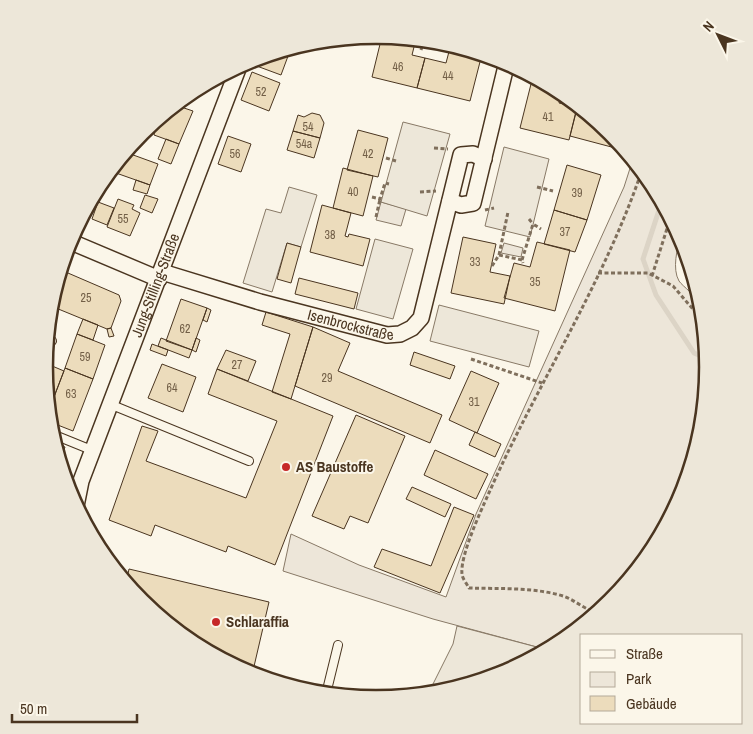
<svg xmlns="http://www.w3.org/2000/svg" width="753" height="734" font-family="'Archivo Narrow',sans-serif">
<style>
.green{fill:#ede6d9;stroke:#887966}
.parking{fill:#ede7d9;stroke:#887966}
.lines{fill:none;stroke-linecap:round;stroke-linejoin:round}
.stream{stroke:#dcd4c6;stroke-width:5}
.building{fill:#ecdcbc;stroke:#4a3520}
.service-casing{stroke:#4a3520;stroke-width:10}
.minor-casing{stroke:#4a3520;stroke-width:18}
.path{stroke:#7f6f5c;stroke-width:3;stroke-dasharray:4 2.5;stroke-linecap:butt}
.service{stroke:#fbf6e9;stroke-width:8}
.minor{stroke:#fbf6e9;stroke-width:15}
.poi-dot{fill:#c62828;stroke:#fbf6e9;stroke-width:2}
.labels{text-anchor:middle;stroke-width:4;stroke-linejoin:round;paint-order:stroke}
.number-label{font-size:12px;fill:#725f47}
.street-label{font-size:15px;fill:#4a3520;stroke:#fbf6e9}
.poi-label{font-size:15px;font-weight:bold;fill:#4a3520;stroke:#fbf6e9;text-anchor:start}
.rim{fill:none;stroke:#4a3520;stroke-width:2.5}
</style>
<rect width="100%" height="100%" fill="#fbf6e9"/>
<path class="green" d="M633,159L653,183L681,236C677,248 672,269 679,281C681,284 686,288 689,291C693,295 700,300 702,305C706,314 705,337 706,347C718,460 649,596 548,650L433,619L283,571L291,534L359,565L446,597L476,514L624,187Z
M381,202L406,209L401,226L376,220Z
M504,243L523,248L521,257L501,253Z"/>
<path class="parking" d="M403,122L450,134L427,216L381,202Z
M504,147L549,159L530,237L485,226Z
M289,187L317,195L301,247L287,243L272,292L243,283L266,209L281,213Z
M375,239L413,249L393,319L356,309Z
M439,305L539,331L529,367L430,341Z
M457,626L548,650L503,674L441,693L428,694L453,644Z"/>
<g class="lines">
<path class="stream" d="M662,201L643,259L656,295L694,353L708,359"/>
</g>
<path class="building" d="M382,36L416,39L412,55L425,58L417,88L372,77Z
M451,44L482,54L470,101L417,88L425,58L446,63Z
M291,48L281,75L254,65L257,58Z
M252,72L280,83L269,111L241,100Z
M533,76L562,92L559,103L577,107L569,140L520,128Z
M200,87L196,96L189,93L192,91Z
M175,105L193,111L179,144L154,135L156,121Z
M578,105L611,132L620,143L619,149L570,136Z
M312,113L320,115L324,123L320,138L293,131L298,115L304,117Z
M358,130L388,138L378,177L347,170Z
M293,131L320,138L314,158L287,150Z
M228,136L251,144L241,172L218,164Z
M166,139L179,144L171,164L158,159Z
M125,152L158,164L150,185L116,173Z
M567,165L601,175L587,220L554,210Z
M343,168L373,176L363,216L333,208Z
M136,180L150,185L147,194L133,190Z
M145,195L158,199L152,213L140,208Z
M93,197L96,198L90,211L86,210Z
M118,199L134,205L132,209L140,213L130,236L107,227Z
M98,202L114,208L107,225L92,219Z
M322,205L351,213L345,236L348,237L349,234L370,239L363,266L310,252Z
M554,210L587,220L575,252L544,244Z
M463,237L496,244L490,272L510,276L504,304L451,293Z
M537,242L570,250L555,311L504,298L514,263L530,267Z
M287,243L301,247L291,283L277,279Z
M61,270L119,295L121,301L111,328L107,329L51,306Z
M299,278L358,293L354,309L295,294Z
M181,299L207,308L192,350L166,341Z
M207,308L211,310L207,322L203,320Z
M266,312L313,327L291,399L272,392L290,334L262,325Z
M83,319L98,325L93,340L77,334Z
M313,327L350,343L338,371L442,415L430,443L295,386Z
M111,328L114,336L109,337L107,329Z
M77,334L105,345L93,379L65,368Z
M161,338L192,350L189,358L158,346Z
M196,338L200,340L196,352L192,350Z
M152,344L168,350L166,356L150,350Z
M226,350L256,361L248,381L217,369Z
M414,352L455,366L450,379L410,365Z
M45,363L64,371L49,410L45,367Z
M162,364L196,377L183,412L148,398Z
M65,368L93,379L73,431L50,422L49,410Z
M217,369L333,416L275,565L228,546L226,552L155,525L151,536L109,520L142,426L158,431L146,461L246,498L277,421L208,394Z
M471,371L499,383L477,433L449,420Z
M356,415L405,436L368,523L350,516L344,529L312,516Z
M475,432L501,444L495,457L469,445Z
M54,443L65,447L60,461Z
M435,450L488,474L476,499L424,475Z
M412,487L451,504L445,517L406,499Z
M454,507L474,515L440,593L374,567L382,549L431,566Z
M129,569L269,602L252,675L192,643L142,602L126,583Z"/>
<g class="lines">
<defs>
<path id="service" d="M47,339L52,341
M112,405L249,461
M52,434L94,451
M326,694L338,645"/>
<g id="minor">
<path d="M450,201L461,205L473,203L507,62"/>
<path d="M69,241L159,279"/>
<path id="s1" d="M162,272L260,302L387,335L400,334L412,328L421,318L461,155L473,154L484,159"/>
<path id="s2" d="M76,506L81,481L239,66"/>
</g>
</defs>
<use href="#service" class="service-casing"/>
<use href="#minor" class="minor-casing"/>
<path class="path" d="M421,50L424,40
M560,100L563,97L571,99
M434,148L448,149
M386,158L396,161
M537,187L553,191
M420,192L436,191
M372,197L380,199L385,183L389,184
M485,210L494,208
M376,217L380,199
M529,219L533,224
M499,255L522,260L523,263
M522,260L533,224L541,229
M492,266L499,255L508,212
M598,273H648L673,286L704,322
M652,276L671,216
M471,359L542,383
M598,613C585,610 575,600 563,596C533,587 499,589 469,588C467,584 462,578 462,574C460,556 480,513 488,495C536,386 604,283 642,170"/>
<use href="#service" class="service"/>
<use href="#minor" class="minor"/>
</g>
<g class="poi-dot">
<circle cx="286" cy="467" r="5"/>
<circle cx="216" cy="622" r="5"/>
</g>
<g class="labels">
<g class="number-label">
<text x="398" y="71">46</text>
<text x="448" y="80">44</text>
<text x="261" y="96">52</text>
<text x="548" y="121">41</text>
<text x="308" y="131">54</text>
<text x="304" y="148">54a</text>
<text x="235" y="158">56</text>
<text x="368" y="158">42</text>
<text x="353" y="196">40</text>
<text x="577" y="197">39</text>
<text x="123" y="223">55</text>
<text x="565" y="236">37</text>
<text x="330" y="239">38</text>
<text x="475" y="266">33</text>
<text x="535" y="286">35</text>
<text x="86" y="302">25</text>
<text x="185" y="333">62</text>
<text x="85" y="361">59</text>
<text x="237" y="369">27</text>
<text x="327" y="382">29</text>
<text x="172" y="392">64</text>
<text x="71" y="398">63</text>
<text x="474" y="406">31</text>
</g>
<g class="street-label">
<text dy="5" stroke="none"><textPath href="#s2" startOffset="235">Jung-Stilling-Straße</textPath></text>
<text dy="5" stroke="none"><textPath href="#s1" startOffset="196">Isenbrockstraße</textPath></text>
</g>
<g class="poi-label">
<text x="296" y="472">AS Baustoffe</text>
<text x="226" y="627">Schlaraffia</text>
</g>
</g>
<path d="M0 0H753V734H0ZM53 367a323 323 0 1 1 646 0a323 323 0 1 1-646 0Z" fill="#ede7d9" fill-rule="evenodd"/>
<path class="rim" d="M53 367a323 323 0 1 1 646 0a323 323 0 1 1-646 0Z"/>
<rect x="580" y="634" width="162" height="90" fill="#fbf6e9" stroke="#b4a999"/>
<rect x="590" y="650" width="25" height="8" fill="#fbf6e9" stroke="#b4a999"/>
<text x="626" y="659" font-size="15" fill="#4a3520">Straße</text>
<rect x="590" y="672" width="25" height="15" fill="#ede6d9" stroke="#b4a999"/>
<text x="626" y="684" font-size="15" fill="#4a3520">Park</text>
<rect x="590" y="696" width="25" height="15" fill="#ecdcbc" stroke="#b4a999"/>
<text x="626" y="709" font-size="15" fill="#4a3520">Gebäude</text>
<g transform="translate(718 35) rotate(312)" stroke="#fbf6e9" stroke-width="4" paint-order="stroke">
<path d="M0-4L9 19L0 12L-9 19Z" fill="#4a3520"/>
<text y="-8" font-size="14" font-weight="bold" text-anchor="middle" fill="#4a3520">N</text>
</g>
<path d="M12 714v8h125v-8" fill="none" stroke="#4a3520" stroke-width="2.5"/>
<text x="20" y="714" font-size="15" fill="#4a3520" stroke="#fbf6e9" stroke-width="4" paint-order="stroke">50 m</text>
</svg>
